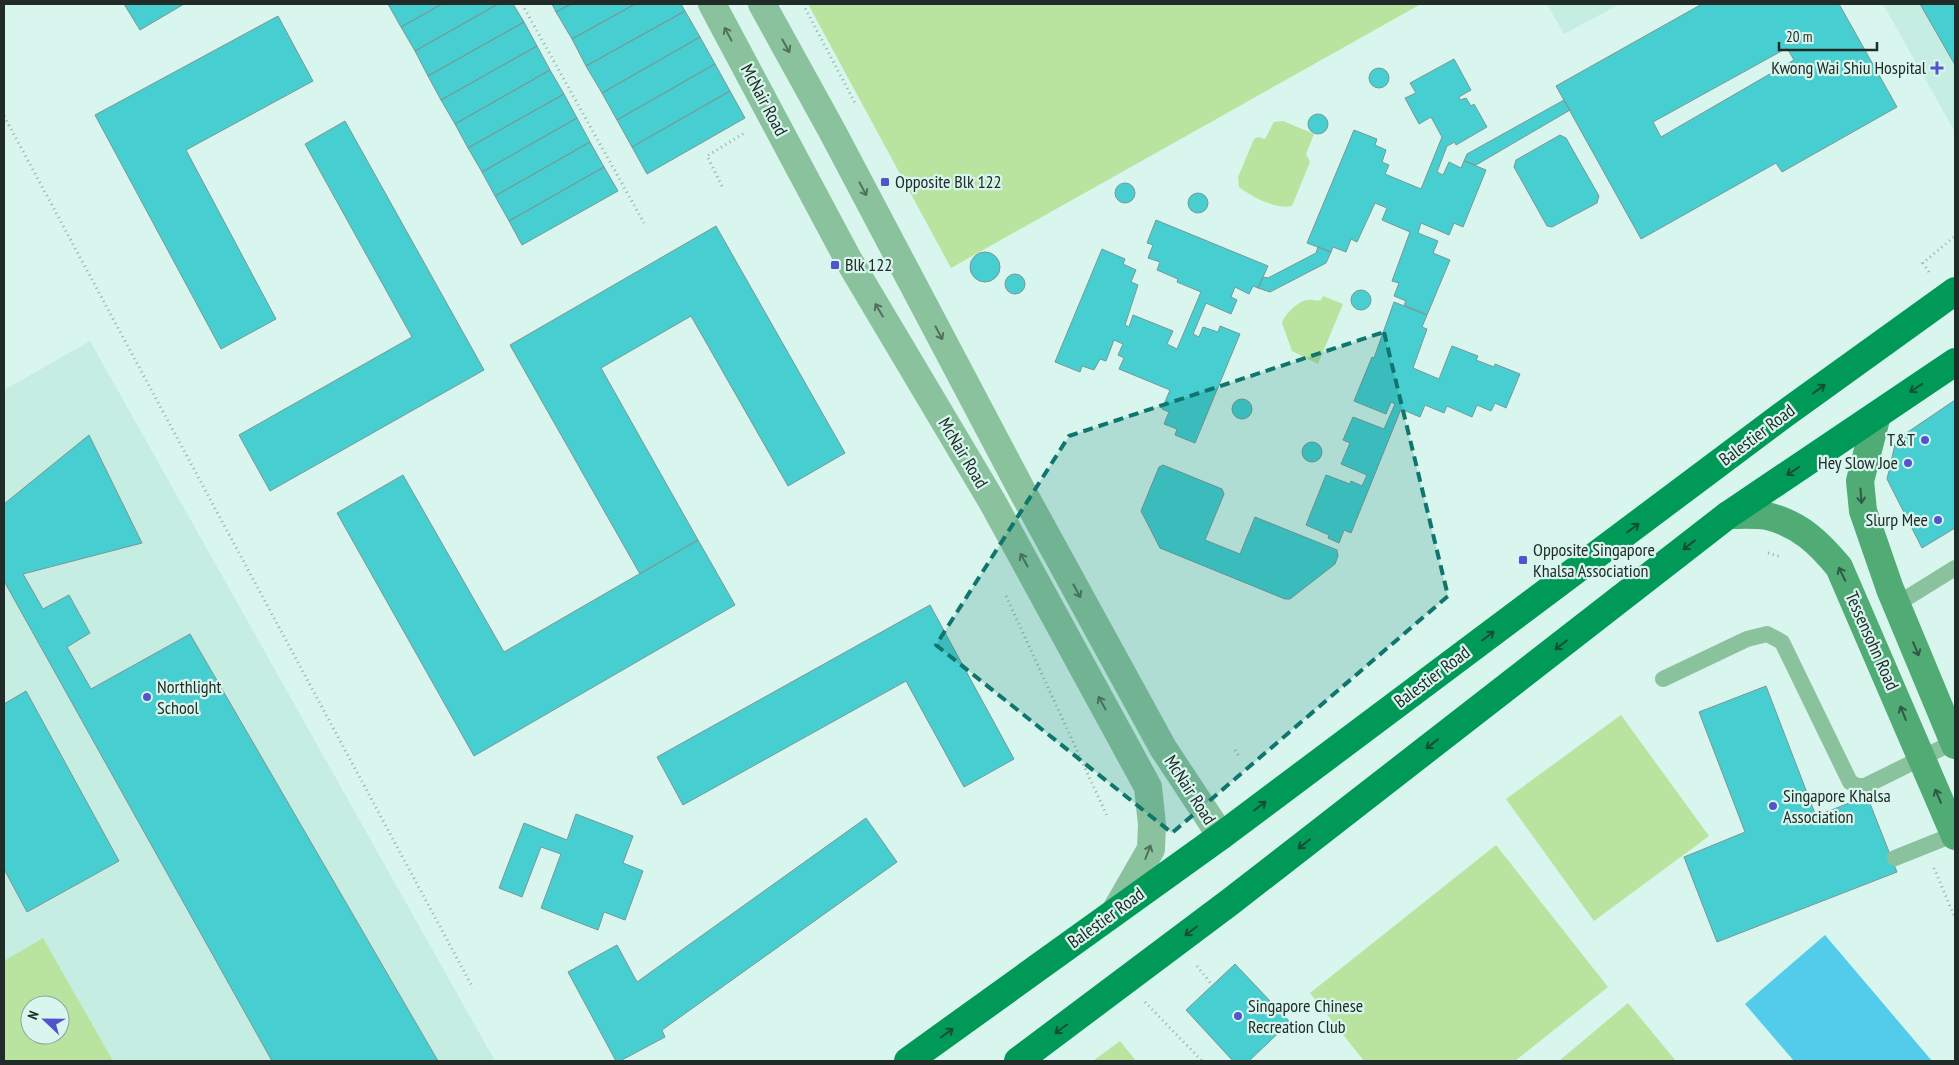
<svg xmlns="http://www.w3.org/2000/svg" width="1959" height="1065" font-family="'PT Sans Narrow',sans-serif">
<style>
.built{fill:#c6ede2;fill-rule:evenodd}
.green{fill:#b8e4a0;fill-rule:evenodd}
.water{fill:#52ccea}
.building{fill:#47ced0;stroke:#7a9797;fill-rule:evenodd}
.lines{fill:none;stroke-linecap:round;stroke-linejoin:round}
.path{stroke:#97aea7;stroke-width:3;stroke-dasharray:1 4;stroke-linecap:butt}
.lane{stroke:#8ac29d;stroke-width:16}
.street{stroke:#8ac29d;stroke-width:28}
.secondary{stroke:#50ab75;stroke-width:28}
.primary{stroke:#009958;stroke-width:28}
.oneway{stroke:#50705d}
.oneway2{stroke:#174d37}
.oneway3{stroke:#315844}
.marked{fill:#0f766e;fill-opacity:0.2;stroke:#0f766e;stroke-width:4;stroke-dasharray:10 6;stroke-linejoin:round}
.poi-dot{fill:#5354cb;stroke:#d8f6ed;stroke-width:2}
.labels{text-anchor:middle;stroke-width:4.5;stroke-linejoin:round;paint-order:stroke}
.poi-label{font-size:18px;fill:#212c29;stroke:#d8f6ed;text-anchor:start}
.street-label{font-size:18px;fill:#212c29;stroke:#d8f6ed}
</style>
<rect width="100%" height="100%" fill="#d8f6ed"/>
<path class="built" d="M1547,4H1620L1564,34Z
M1883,4H1955V132Z
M90,341L495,1061H4V390ZM30,1005H60V1035H30Z"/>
<path class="green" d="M808,4H1421L951,268Z
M1283,121L1314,134L1306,154L1310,162L1292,206C1277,210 1252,197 1239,187L1238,177L1254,139L1258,137L1265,139L1274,122Z
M1323,296L1343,304L1318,364L1292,351L1282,323C1285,314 1298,300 1309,300C1314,299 1316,302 1321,300Z
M1621,715L1709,836L1594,921L1506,799Z
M1496,845L1608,987L1515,1061H1364L1310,993Z
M43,938L113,1061H4V961ZM30,1005H60V1035H30Z
M1628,1003L1676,1061H1559Z
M1120,1041L1136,1061H1093Z"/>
<path class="water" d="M1825,935L1932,1061H1794L1745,1004Z"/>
<path class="building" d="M124,4H184L140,30Z
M388,4H442L401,27Z
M442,4H498L415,51L401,27Z
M498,4H513L524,22L428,76L415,51Z
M552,4H571L556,12Z
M571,4H635L572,39L556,12Z
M635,4H681L685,11L586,66L572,39Z
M1702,4H1839L1897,107L1782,172L1776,163L1641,239L1556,86ZM1787,48L1794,60L1661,137L1653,122Z
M1920,4H1955V65Z
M685,11L700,37L602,93L586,66Z
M278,16L313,81L186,150L276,319L221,349L95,115Z
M524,22L537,46L441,100L428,76Z
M700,37L715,64L617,120L602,93Z
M537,46L550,70L455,124L441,100Z
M1454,59L1471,90L1459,97L1460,100L1466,98L1471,106L1474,104L1487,127L1456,145L1455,142L1447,146L1437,172L1443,175L1449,162L1461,168L1464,161L1486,170L1463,227L1454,223L1449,235L1421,223L1418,233L1438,241L1433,253L1450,260L1427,315L1404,305L1406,301L1394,296L1399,283L1392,281L1410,232L1382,220L1387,208L1375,203L1357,242L1351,239L1346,252L1333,247L1331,252L1307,243L1354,130L1377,139L1375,145L1386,150L1382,162L1389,165L1385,174L1421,189L1442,137L1431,117L1419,124L1405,98L1416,93L1410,83Z
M715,64L730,91L632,147L617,120Z
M1369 78a10 10 0 1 1 20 0a10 10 0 1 1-20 0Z
M550,70L564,94L468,148L455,124Z
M730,91L745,118L647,174L632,147Z
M564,94L577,118L482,172L468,148Z
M1564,100L1570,110L1476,165L1464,161L1467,154Z
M1308 124a10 10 0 1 1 20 0a10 10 0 1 1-20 0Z
M577,118L590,142L495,196L482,172Z
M345,121L484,370L270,491L239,435L412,337L305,144Z
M1560,135L1566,138L1599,196L1597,203L1552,227L1547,226L1514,167L1516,160Z
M590,142L604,167L509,221L495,196Z
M604,167L618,191L522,245L509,221Z
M1115 193a10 10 0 1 1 20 0a10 10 0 1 1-20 0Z
M1188 203a10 10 0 1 1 20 0a10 10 0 1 1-20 0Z
M1156,220L1268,266L1258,288L1253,286L1249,294L1235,287L1231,297L1237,300L1231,314L1206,303L1193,334L1199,337L1203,327L1218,332L1220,326L1240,334L1195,443L1175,435L1177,429L1164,424L1169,412L1162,409L1170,390L1119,369L1124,358L1118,355L1123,344L1114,340L1106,361L1100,359L1094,370L1082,366L1080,372L1055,362L1102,249L1125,259L1123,264L1136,270L1131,282L1138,285L1125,325L1129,327L1133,315L1173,331L1167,344L1177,349L1201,292L1177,282L1178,279L1157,270L1160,262L1148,258L1153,245L1147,243Z
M716,226L845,453L788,486L691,316L601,368L698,540L640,574L510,345Z
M1318,247L1331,252L1326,263L1270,292L1258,288L1263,277L1268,278L1316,253Z
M970 267a15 15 0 1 1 30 0a15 15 0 1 1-30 0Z
M1005 284a10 10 0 1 1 20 0a10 10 0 1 1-20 0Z
M1351 300a10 10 0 1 1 20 0a10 10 0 1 1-20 0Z
M1394,302L1427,315L1422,327L1427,329L1413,368L1439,379L1452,346L1478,356L1476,360L1494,367L1495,364L1520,374L1506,408L1495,403L1491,411L1477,405L1472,417L1447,406L1444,413L1425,405L1420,417L1401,409L1351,533L1344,530L1339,543L1328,538L1329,535L1306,525L1326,475L1350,484L1351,481L1362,486L1367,475L1341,464L1350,443L1343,440L1353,417L1384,429L1395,404L1391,402L1386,414L1354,401L1372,357L1374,358Z
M1232 409a10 10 0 1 1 20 0a10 10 0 1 1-20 0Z
M1955,400V528L1922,548L1887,479L1896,440Z
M89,435L142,543L23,574L43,609L69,595L90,633L67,647L91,689L190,634L438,1061H272L4,581V504Z
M1302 452a10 10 0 1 1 20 0a10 10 0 1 1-20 0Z
M1163,465L1222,489L1224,494L1205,540L1240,554L1255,517L1337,550L1338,556L1335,564L1290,599H1285L1160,548L1141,511L1159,467Z
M403,475L504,652L698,540L735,605L474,756L337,513Z
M930,605L1014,759L964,787L906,681L683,805L657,757Z
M1766,686L1816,816L1867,796L1897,872L1717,942L1684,857L1745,832L1699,712Z
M26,691L119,861L27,912L4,869V704Z
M576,814L633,836L623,863L643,871L625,920L604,912L598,930L541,908L561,854L541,847L522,897L499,888L524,823L567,840Z
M866,818L897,862L662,1030L665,1037L620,1061H616L568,972L617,945L637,982Z
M1235,964L1290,1022L1249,1061H1233L1186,1010Z"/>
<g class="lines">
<path class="path" d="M522,4L644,223
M803,4L856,105
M4,116L473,988
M722,186L707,156L746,132
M1929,272L1923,263L1955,236
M1768,553L1782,557
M1006,596L1108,818
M1235,750L1240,758
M1934,868L1955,918
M1197,966L1212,985
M1145,1002L1202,1061"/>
<path class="lane" d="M1897,604L1955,568
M1663,679L1747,639L1767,634L1782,642L1850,782L1857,786H1865L1954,742
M1895,858L1955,834"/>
<path class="street" d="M712,4L848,259L993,503L1148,787L1152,825L1151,849L1116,910
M762,4L831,129L1020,487L1163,748L1221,836"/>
<path class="secondary" d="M1877,415L1860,481L1863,511L1890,589L1955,745
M1728,515C1740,515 1755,514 1767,516C1800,524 1819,543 1839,567L1955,836"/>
<path class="primary" d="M908,1061L1221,836L1783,415L1955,291
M1018,1061L1230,902L1728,515L1955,362"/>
</g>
<defs><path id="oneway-shaft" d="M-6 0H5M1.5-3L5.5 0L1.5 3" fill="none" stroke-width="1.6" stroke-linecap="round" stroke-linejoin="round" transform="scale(1.25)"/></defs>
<g class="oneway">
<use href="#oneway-shaft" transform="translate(728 34) rotate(-118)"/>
<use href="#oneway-shaft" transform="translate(786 46) rotate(61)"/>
<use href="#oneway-shaft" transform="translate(863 189) rotate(62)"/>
<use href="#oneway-shaft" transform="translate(879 310) rotate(-121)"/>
<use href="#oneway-shaft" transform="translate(939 333) rotate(62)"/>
<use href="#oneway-shaft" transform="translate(1024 560) rotate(-119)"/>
<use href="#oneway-shaft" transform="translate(1077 591) rotate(61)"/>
<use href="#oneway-shaft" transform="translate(1102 703) rotate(-119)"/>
<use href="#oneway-shaft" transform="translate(1148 852) rotate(-69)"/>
</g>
<g class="oneway2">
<use href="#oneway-shaft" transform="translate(1916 388) rotate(146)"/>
<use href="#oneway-shaft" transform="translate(1819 389) rotate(-36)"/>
<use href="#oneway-shaft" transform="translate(1793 471) rotate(146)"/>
<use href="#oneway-shaft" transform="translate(1633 528) rotate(-37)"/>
<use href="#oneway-shaft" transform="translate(1689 545) rotate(142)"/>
<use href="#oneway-shaft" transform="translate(1488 636) rotate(-37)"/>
<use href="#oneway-shaft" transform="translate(1561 645) rotate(142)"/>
<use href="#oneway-shaft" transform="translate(1432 744) rotate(142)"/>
<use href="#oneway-shaft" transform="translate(1260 806) rotate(-37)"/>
<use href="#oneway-shaft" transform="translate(1304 844) rotate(142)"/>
<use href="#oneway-shaft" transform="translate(1191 931) rotate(143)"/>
<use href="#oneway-shaft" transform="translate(1061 1029) rotate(143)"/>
<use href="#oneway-shaft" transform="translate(947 1033) rotate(-36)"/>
</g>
<g class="oneway3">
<use href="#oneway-shaft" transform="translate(1861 496) rotate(86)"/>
<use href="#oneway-shaft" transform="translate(1842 574) rotate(-116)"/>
<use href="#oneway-shaft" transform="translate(1916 649) rotate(67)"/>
<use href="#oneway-shaft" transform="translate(1903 713) rotate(-112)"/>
<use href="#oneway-shaft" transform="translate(1938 796) rotate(-113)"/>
</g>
<path class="marked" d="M1384,332L1448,596L1172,833L936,645L1069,436Z"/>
<g class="poi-dot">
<path d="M1934.5 60.5h5v5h5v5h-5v5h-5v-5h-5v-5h5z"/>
<rect x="880" y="177" width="10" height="10" rx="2.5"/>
<rect x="830" y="260" width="10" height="10" rx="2.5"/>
<circle cx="1925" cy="440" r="5"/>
<circle cx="1908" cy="463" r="5"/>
<circle cx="1938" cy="520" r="5"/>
<rect x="1518" y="555" width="10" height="10" rx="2.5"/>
<circle cx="147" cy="697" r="5"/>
<circle cx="1773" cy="806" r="5"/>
<circle cx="1238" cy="1016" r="5"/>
</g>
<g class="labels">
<g class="poi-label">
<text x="1926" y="74" text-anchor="end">Kwong Wai Shiu Hospital</text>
<text x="895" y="188">Opposite Blk 122</text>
<text x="845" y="271">Blk 122</text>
<text x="1915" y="446" text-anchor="end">T&amp;T</text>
<text x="1898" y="469" text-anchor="end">Hey Slow Joe</text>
<text x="1928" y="526" text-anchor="end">Slurp Mee</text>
<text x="1533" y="556">Opposite Singapore<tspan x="1533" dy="21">Khalsa Association</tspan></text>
<text x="157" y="693">Northlight<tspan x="157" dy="21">School</tspan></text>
<text x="1783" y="802">Singapore Khalsa<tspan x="1783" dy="21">Association</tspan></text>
<text x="1248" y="1012">Singapore Chinese<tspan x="1248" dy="21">Recreation Club</tspan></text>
</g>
<g class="street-label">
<text transform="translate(764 100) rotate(62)" y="6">McNair Road</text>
<text transform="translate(1757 435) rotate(-37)" y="6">Balestier Road</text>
<text transform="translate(963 453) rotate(59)" y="6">McNair Road</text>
<text transform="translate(1872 641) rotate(66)" y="6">Tessensohn Road</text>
<text transform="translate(1432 677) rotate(-37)" y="6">Balestier Road</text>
<text transform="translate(1190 790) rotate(57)" y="6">McNair Road</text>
<text transform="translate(1106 918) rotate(-36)" y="6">Balestier Road</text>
</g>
</g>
<rect width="1959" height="1065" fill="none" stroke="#212c29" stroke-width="10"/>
<g transform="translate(45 1020) rotate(292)"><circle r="24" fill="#d8f6ed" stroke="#8fa59f"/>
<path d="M0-4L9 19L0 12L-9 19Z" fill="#5354cb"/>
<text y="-8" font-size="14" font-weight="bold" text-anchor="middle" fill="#212c29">N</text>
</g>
<path d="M1779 42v8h98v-8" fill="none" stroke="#212c29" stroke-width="2.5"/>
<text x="1786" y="42" font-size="15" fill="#212c29" stroke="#d8f6ed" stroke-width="4" paint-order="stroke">20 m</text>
</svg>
